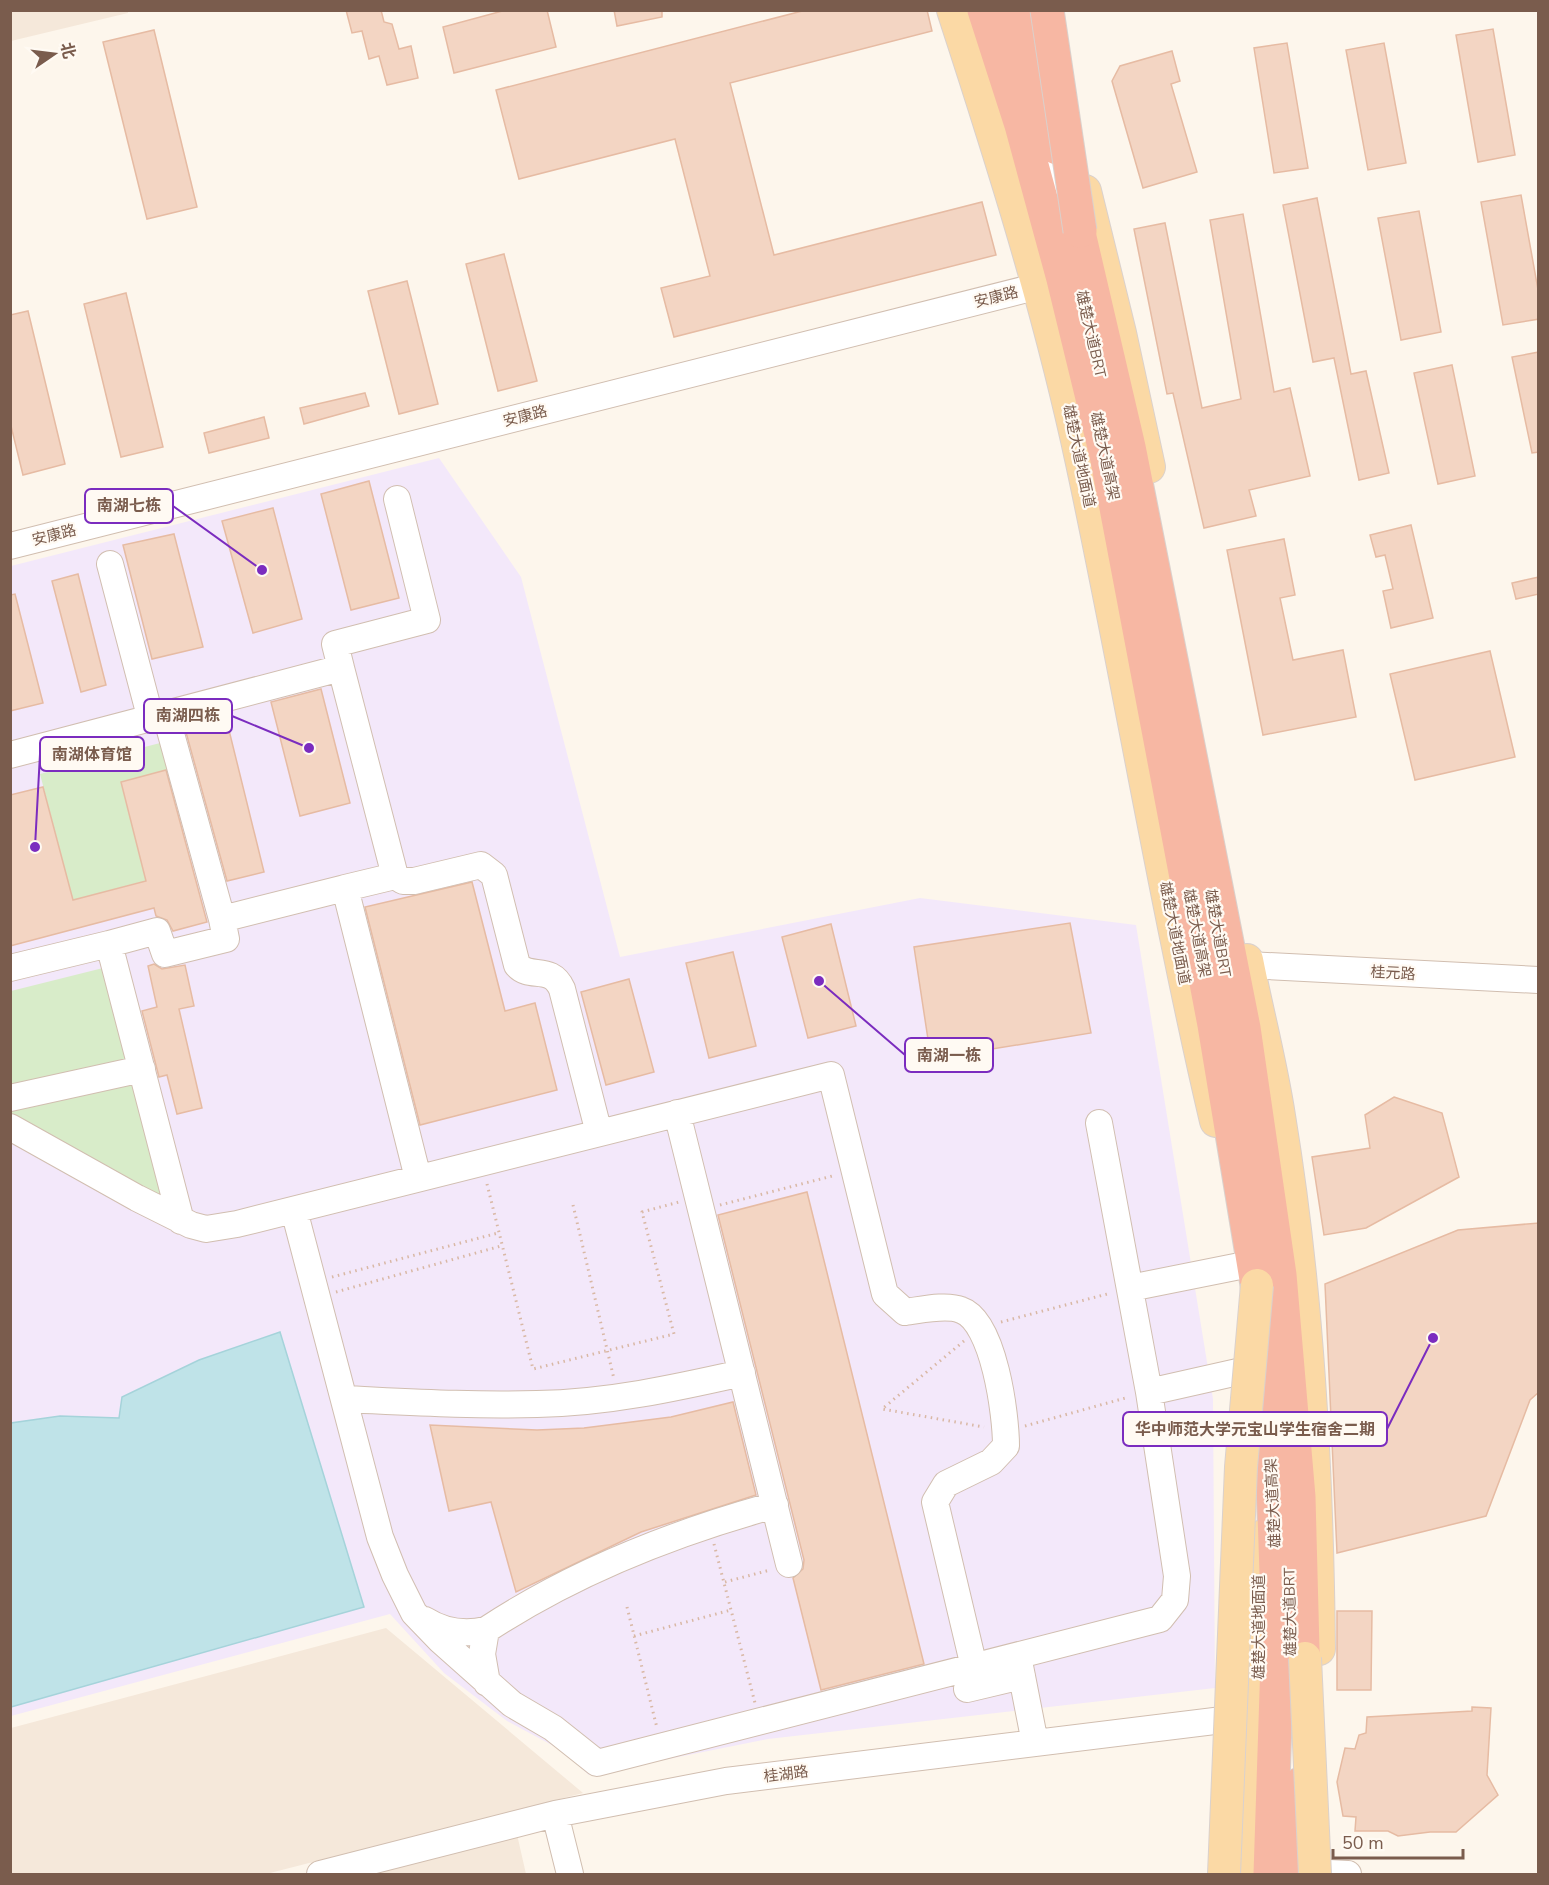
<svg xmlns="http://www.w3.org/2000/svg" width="1549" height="1885" font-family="'Nunito Sans','Noto Sans SC',sans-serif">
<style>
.residential{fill:#f5e8da}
.education{fill:#f3e8fa}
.green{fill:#d8ecc9}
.water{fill:#bfe3e8;stroke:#a5d3da;stroke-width:1.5}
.building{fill:#f3d5c3;stroke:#e6bba3;stroke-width:1.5}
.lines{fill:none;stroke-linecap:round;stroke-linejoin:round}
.minor-casing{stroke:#d1beb0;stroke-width:28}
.major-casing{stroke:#dad1cd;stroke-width:34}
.highway-casing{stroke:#dad1cd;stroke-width:35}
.path{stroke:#d9b8a5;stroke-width:3;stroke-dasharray:1.5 4.5;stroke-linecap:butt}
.minor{stroke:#fff;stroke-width:26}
.major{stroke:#fbd9a5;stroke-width:32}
.highway{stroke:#f7b7a3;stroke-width:33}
.major-bridge-casing{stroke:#dad1cd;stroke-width:34;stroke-linecap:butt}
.highway-bridge-casing{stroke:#dad1cd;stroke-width:35;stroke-linecap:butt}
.major-bridge{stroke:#fbd9a5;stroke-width:32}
.highway-bridge{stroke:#f7b7a3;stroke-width:33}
.labels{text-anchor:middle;stroke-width:4.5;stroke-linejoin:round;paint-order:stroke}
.street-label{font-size:15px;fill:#7a5c4d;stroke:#fffaf3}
.leader{fill:none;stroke:#7b2cbf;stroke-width:2}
.callout-dot{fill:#7b2cbf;stroke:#fffaf3;stroke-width:2}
.callout{fill:#fffaf3;stroke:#7b2cbf;stroke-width:2}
.callout-label{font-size:16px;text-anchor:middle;font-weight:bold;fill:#7a5c4d}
</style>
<rect width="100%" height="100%" fill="#fdf6ec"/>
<path class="residential" d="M128,11V13L11,41V11Z
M386,1628L583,1793L266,1874H11V1728Z
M516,1830L526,1874H331Z"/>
<path class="education" d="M439,458L521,577L620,957L920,898L1136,925L1213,1399L1215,1688L768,1739L589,1775L561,1750L507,1721L444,1673L390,1614L11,1716V566Z"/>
<path class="green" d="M164,742L171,769L121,783L154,908L148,909L141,882L73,900L40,774Z
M103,968L128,1064L11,1090V991Z
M131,1077L169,1204L11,1114V1108Z"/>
<path class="water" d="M280,1332L364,1607L11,1707V1423L60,1416L119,1418L122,1397L199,1360Z"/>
<path class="building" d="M346,10H381L384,22L392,24L399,49L411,46L418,78L387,85L379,56L369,59L362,31L352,33Z
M506,10H547L556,47L454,73L443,27Z
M614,10H662V17L617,26Z
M806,10H927L932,31L730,83L774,255L982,202L996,255L674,337L661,288L710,276L675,139L519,179L496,90Z
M1493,29L1515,155L1478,162L1456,35Z
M154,30L197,207L147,219L103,42Z
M1287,43L1308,168L1274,173L1254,48Z
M1384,43L1406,163L1368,170L1346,50Z
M1172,51L1180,81L1171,84L1197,172L1143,188L1112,81L1120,66Z
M1521,195L1539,295V319L1503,325L1481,202Z
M1317,198L1351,374L1366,371L1389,473L1359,480L1334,358L1313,362L1283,205Z
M1419,211L1441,332L1401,340L1378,218Z
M1243,214L1274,392L1290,388L1310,476L1249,490L1256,516L1204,528L1173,393L1167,394L1134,229L1165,223L1202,408L1241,399L1210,220Z
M504,254L537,381L498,391L466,264Z
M407,281L438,404L399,414L368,291Z
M126,293L163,447L121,457L84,304Z
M28,311L65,464L23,475L10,422V315Z
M1539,352V452L1532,453L1512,357Z
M1452,365L1475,476L1438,484L1414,373Z
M365,393L369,406L304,424L300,408Z
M264,417L269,438L209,453L204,433Z
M369,481L399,598L351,610L321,494Z
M273,508L302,619L253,633L222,521Z
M1411,525L1433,618L1391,628L1383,591L1393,589L1385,555L1376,557L1370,535Z
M174,534L203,647L152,659L123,545Z
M1284,539L1295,595L1280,598L1293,660L1343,650L1356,717L1263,735L1227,550Z
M78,574L106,685L81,692L52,581Z
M1539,577V594L1516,599L1512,583Z
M15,594L43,703L10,711V595Z
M1490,651L1515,757L1415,780L1390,674Z
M321,689L350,803L300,816L271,702Z
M225,714L264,872L227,881L184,725Z
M166,770L207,922L173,931L167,920L156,916L154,908L10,946V795L43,787L73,900L146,881L121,782Z
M472,882L505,1011L535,1003L557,1090L420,1125L365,907Z
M1070,923L1091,1033L931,1059L914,947Z
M831,924L856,1026L808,1038L782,937Z
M733,952L756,1046L709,1058L686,963Z
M154,964L162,969L185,965L194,1006L179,1009L202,1108L177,1114L167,1075L159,1077L142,1011L157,1007L148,966Z
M629,979L654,1072L606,1085L581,992Z
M1394,1097L1442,1113L1459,1177L1366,1228L1324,1235L1312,1157L1370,1148L1365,1115Z
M807,1192L924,1664L821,1690L793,1578L803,1569L804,1560L718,1215Z
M1539,1223V1392L1530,1400L1486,1516L1337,1553L1325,1284L1458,1230Z
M733,1402L756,1495L641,1532L516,1592L491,1502L449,1511L430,1425L537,1430L584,1428L671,1417Z
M1337,1611H1372L1371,1690H1337Z
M1472,1707L1491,1708L1487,1775L1498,1795L1456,1832H1430L1398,1836L1388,1831H1355L1356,1817L1343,1816L1337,1782L1345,1748L1355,1749L1359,1735L1366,1733L1367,1717L1472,1711Z"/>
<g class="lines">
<defs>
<path id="minor" d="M1041,129L1065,221
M10,546L1039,286
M110,564L150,716
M341,668L335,644L427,620L397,499
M165,712L222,919L345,888
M10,755L341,668L395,876L403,881H414L481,865L494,875L517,965C530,980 551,964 562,989L599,1133
M395,876L345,888L418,1178
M109,944L157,931L165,954L226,939L222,919
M1248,965L1538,980
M10,968L109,944L181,1221
M10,1098L142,1069
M677,1113L789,1564
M10,1127L137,1198L191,1225L206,1229L237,1224L831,1075L885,1294L905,1312C921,1310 946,1304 961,1310C994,1321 1006,1415 1006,1446L991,1462L946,1484L935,1502L974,1667
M294,1210L380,1537L395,1575L414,1613L440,1640L512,1704L553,1728L597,1763L1160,1619L1175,1600L1177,1576L1149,1392L1099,1123
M1130,1288L1240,1266
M1149,1392L1251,1369
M344,1399C409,1402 473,1406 537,1404C607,1403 675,1388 742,1373
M425,1620C444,1632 464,1635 486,1630
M1018,1656L1035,1743
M487,1683L482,1654L486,1630C574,1572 673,1533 775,1505
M967,1689L1022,1676
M555,1814L570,1874
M1308,1872L1348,1874
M320,1874L555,1814L726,1781L1247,1717"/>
<path id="major" d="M953,10C1002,160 1049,309 1082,463C1129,682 1165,903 1216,1121
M1085,191L1120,333L1149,467
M1247,960C1257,1012 1271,1063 1279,1116C1308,1292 1317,1470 1319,1649
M1253,1874L1259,1716L1260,1537"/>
<path id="highway" d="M984,10L1021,125L1063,279L1106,455L1214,1025L1257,1285L1273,1484L1278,1632L1270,1874
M1015,10L1057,148
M1072,203L1129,447L1244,1028L1280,1275L1299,1497L1304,1687
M1294,1874L1300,1784"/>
</defs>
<use href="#minor" class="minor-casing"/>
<use href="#major" class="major-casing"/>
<use href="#highway" class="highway-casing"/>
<path class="path" d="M487,1184L533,1369L674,1334L642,1212L679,1202
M573,1205L614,1379
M720,1205L836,1175
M332,1277L498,1233
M336,1292L501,1246
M1001,1322L1111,1293
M964,1341L882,1409L984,1427
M1025,1426L1129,1397
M714,1544L755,1703
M725,1582L770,1570
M627,1607L657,1728
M634,1636L731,1610"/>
<use href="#minor" class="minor"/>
<use href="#major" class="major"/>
<use href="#highway" class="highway"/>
<defs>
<path id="major-bridge" d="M1305,1658L1315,1874
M1224,1874L1241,1467L1257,1285"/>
<path id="highway-bridge" d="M1047,10L1080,231"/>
</defs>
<use href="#major-bridge" class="major-bridge-casing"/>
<use href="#highway-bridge" class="highway-bridge-casing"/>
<use href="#major-bridge" class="major-bridge"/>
<use href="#highway-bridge" class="highway-bridge"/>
</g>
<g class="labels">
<g class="street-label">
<text transform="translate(996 297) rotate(-14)" y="5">安康路</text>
<text transform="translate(1091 334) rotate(77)" y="5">雄楚大道BRT</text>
<text transform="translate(525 416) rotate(-14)" y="5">安康路</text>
<text transform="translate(1079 456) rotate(78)" y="5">雄楚大道地面道</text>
<text transform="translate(1105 456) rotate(78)" y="5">雄楚大道高架</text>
<text transform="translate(54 535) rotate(-14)" y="5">安康路</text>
<text transform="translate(1175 933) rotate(79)" y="5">雄楚大道地面道</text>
<text transform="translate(1197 933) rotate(79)" y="5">雄楚大道高架</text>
<text transform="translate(1218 933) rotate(80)" y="5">雄楚大道BRT</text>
<text transform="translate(1393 973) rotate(3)" y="5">桂元路</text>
<text transform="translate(1273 1503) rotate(-93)" y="5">雄楚大道高架</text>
<text transform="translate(1290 1612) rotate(-91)" y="5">雄楚大道BRT</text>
<text transform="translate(1259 1627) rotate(-90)" y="5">雄楚大道地面道</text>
<text transform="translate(786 1774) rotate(-7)" y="5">桂湖路</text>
</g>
</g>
<path class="leader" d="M262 570L173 506M309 748L232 716M35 847L40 754M819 981L905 1055M1433 1338L1387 1429"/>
<g class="callout-dot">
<circle cx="262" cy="570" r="6"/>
<circle cx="309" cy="748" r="6"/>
<circle cx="35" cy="847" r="6"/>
<circle cx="819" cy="981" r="6"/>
<circle cx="1433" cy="1338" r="6"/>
</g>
<g class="callout">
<rect x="85" y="489" width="88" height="34" rx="6"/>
<rect x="144" y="699" width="88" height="34" rx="6"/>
<rect x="40" y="737" width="104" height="34" rx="6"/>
<rect x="905" y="1038" width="88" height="34" rx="6"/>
<rect x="1123" y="1412" width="264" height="34" rx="6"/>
</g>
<g class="callout-label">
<text x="129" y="511">南湖七栋</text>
<text x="188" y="721">南湖四栋</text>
<text x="92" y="760">南湖体育馆</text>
<text x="949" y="1061">南湖一栋</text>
<text x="1255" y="1435">华中师范大学元宝山学生宿舍二期</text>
</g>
<rect width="1549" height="1885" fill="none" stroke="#7a5c4d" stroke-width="24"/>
<g transform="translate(54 54) rotate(76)" stroke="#fffaf3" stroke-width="4.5" paint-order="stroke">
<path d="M0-4.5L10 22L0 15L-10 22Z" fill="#7a5c4d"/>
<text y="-9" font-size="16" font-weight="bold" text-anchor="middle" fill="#7a5c4d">北</text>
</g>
<path d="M1333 1849v9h130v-9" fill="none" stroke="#7a5c4d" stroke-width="3"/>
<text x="1342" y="1849" font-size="18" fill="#7a5c4d" stroke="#fffaf3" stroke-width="4.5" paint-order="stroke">50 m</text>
</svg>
